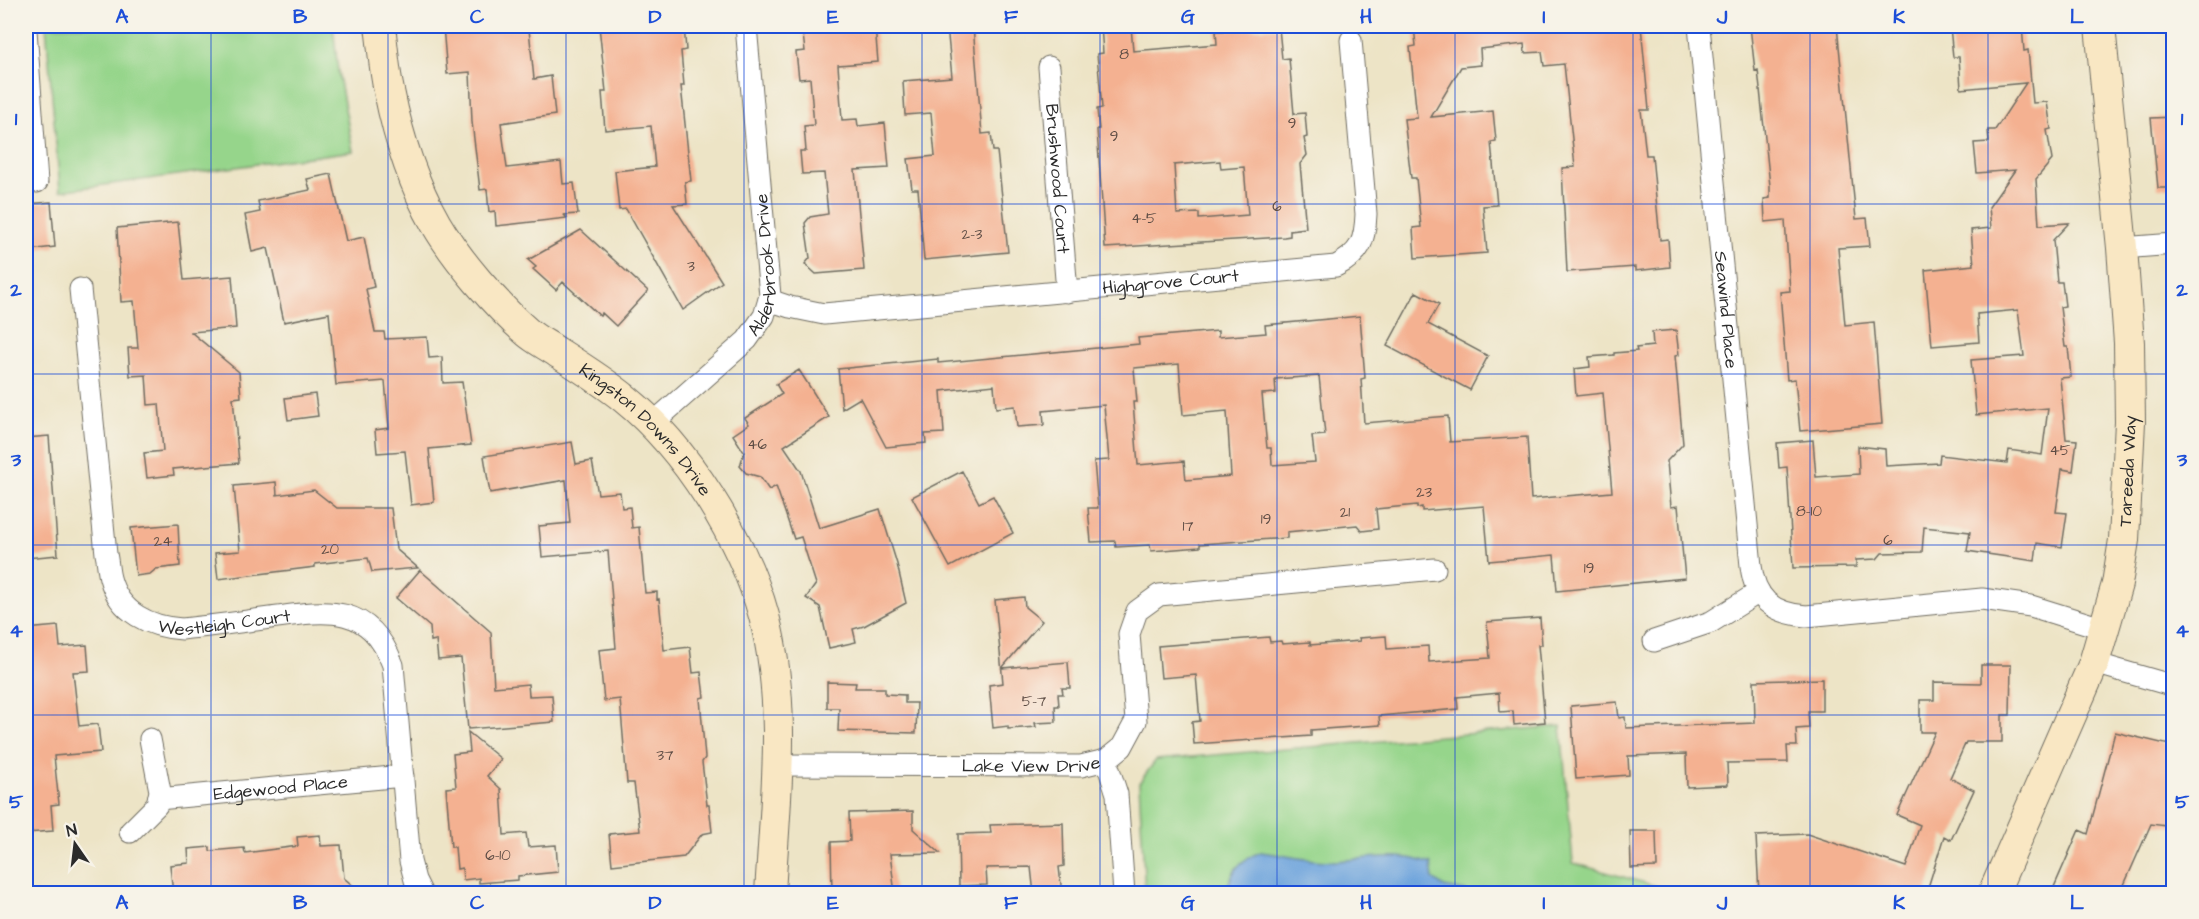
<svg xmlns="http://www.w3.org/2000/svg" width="2199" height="919" font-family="'Architects Daughter',sans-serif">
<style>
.green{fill:#96d58b;stroke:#60805b;stroke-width:1.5}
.water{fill:#6fa5dd;stroke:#4d6884;stroke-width:1.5}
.building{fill:#f4b191;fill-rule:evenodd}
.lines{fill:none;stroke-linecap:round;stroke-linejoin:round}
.street-casing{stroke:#6f6c61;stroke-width:23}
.secondary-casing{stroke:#6f6c61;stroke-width:32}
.street{stroke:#fff;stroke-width:21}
.secondary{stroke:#f9e7c3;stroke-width:30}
.grid{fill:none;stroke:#1d4ed8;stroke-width:1.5;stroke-opacity:0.55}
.labels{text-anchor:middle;stroke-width:5;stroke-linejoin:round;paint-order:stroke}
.number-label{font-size:15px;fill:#5d4c44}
.street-label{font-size:18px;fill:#2b2b2b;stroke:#f7f3e8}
.neatline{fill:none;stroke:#1d4ed8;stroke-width:2}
.grid-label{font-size:20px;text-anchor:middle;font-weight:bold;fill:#1d4ed8}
</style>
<rect width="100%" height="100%" fill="#f7f3e8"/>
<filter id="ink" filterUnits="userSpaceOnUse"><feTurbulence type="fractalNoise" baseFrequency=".0167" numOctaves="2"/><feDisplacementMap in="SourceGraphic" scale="12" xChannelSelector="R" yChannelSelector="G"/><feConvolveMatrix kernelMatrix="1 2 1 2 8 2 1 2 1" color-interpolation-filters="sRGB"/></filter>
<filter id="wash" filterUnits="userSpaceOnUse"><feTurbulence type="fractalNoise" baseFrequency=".008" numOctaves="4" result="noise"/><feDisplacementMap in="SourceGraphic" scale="24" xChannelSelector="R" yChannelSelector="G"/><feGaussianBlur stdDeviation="1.35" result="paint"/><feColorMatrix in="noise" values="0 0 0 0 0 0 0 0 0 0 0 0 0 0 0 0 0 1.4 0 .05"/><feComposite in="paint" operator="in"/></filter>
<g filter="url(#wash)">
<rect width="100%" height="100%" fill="#ede4c6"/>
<path class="green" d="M46,26H333L338,71L353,151L60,191Z
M1561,726L1573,863L1681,893H1145L1139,783L1156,760Z"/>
<path class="water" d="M1261,852C1286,855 1309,862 1335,861C1369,859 1397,851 1431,864L1433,879L1444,887L1466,891L1468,893H1225C1233,870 1237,861 1261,852Z"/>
<g id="blocks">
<path class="building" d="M443,26H468L469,30L529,29L534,79L551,76L555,115L501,123L507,168L561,162L563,184L574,183L578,214L564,215L567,218L496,226L495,211L489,212L487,189L480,190L472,122L470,72L447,74Z
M599,26H684L686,50L681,51L684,86H681L691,181L685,182L687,204L673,205L722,282L683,310L626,209L619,210L615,171L655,167L651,126L605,130L602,92H606Z
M802,26H875L878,62L838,65L842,120L857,119L858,126L885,123L889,168L855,170L864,270L816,274L805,264L810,258L805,223L810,217L828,214L824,173L802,174L800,151H806L804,126L814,125L810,78L799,79L796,52L805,51Z
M947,26H973L982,134L991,133L993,151H997L1008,252L924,260L918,189H912L908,159L935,156L931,113L905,115L903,81L952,77Z
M1101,26H1131L1133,51L1217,44L1216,31L1279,28L1282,59L1289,58L1294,114L1305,113L1307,137L1304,138L1307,155L1300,164L1306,228L1290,230V236L1284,237L1105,248L1097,129H1099L1097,109L1102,108L1097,54L1103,53ZM1220,161L1221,169L1244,167L1248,215L1199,219V213L1177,214L1174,165Z
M1414,26H1641L1649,110H1641L1646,155H1652L1660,240L1668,239L1670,267L1635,271V267L1567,272L1562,168L1575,167L1564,64L1544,66L1542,52L1525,53L1524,44L1480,49L1481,65L1461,67L1431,117L1493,111L1496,141L1491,142L1497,205L1483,206L1487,253L1415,258L1413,228L1421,227L1416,178H1411L1404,119L1417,118L1410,47L1416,46Z
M1750,26H1837L1856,219L1867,218L1870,246L1838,248L1845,325L1874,322L1882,424L1800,431L1795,379L1787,380L1780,292L1790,291L1785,220L1765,222L1764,199L1770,198V186L1758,70L1755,71Z
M1972,26H2022L2024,51L2028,50L2033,103L2047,102L2051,129L2047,130L2052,160L2036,179L2039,225L2069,223L2053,240L2057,282H2062L2065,306L2060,307L2065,347H2068L2071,377L2060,378L2066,439L2077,440L2073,471L2062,469L2056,512L2067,513L2062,547L2037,543L2035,561L1967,551L1970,532L1924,527L1922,552L1882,553L1877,559L1856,560V567L1793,568L1787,467L1779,468L1777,443L1813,440L1816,477L1859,474L1858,446L1885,449L1886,466L1939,463L1940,455L2007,463L2009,450L2042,455L2048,408L1976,415L1971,360L2024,356L2018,310L1977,314L1979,342L1932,346L1925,270L1974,265L1971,230L1991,228L1989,207L2015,170L1977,173L1974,143L1989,142L1988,130H1995L2026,83L1961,89L1959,57H1953L1950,27Z
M2174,117V188H2158L2151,118Z
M331,174L346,241L364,237L374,287L366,289L375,332H384L385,339L427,337L429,358L442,357L443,383L462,382L471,445L429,449L434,502L411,505L405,451L377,453L375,430L389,428L385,381L336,385L329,313L284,322L268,248L252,252L245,215L260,212L258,201L310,190L307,179Z
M51,202L55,247L28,250L26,245V204Z
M178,222L184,280L232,276L236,328L191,332L239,372L241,397L233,398L239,463L173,469L174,475L147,478L144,453L163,451L159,404L148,405L146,375L130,376L128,348H138L134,301L121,302L117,228Z
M581,230L648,291L616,326L602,313L600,316L563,282L556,290L533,269L536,267L528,260Z
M1416,292L1439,304L1428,324L1488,356L1470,390L1387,346Z
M1360,316L1365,378L1361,379L1364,423L1448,416L1450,442L1527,437L1531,499L1612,492L1603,393L1576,396L1574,369L1590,367L1589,357L1614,355V353L1637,351L1636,348L1653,346L1652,332L1676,330L1679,355L1675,356L1683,444L1667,461L1671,507L1678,506L1685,578L1557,591L1554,555L1489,561L1484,506L1422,511V507L1417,508V505L1376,509L1378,529L1362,531L1357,525L1287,532V538L1200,544V547L1151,551L1150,545L1116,547L1115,541L1091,542L1088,508H1098L1094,461L1109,460L1104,405L1043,411L1044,425L1017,427L1015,406L996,408L994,385L941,391L944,433L925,434L926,443L886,447L860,398L842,409L838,369L938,359V363L1139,344L1138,338L1218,331V337L1266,333L1265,325ZM1179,364L1183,415L1227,411L1231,476L1186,480L1184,461L1138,465L1133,402H1137L1134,368ZM1319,376L1325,435L1312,436L1315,462L1272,465L1271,448H1267L1262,394L1276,393L1275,379Z
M799,370L829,417L784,446L801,471L819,528L880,509L897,564L906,603L864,626L853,629L856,642L829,648L820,607L806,598L816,584L801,537L794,539L776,486L769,490L760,477L746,473L740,466L744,452L733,435L749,424L745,418L782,394L776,384Z
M315,394L318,416L288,420L285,398Z
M49,436L58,555L26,558V438Z
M572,442L576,464L592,461L598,494L620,492L622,508L630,507L632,528L639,527L645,593L657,592V600L659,599L664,650L690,647L693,673L701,672L704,697L700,698L705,758L702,762L707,805H709L712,832L702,834L684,857L612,865L609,834L640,831L634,783H627L620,699L604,701L599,650L616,648L608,551L542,557L539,526L570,523L566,480L490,493L484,456Z
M962,471L979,503L993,496L1013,533L950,567L912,497Z
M276,482L277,495L314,490L337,508H391L396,549L418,568L372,572L368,558L315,564V567L218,579L215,553L240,551L234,486Z
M178,524L180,566L156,569L150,574L136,576L131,528Z
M420,570L491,632L494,687L528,684L529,696L552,695L554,722L468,729L461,658L438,660L436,640L431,641L430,627L396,598Z
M1024,597L1025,607L1042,621L1002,668L1068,662L1070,688H1062L1063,694H1058L1059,706H1055L1056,722L1035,723L1036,727L1008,729V726L993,728L989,685L1003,683L995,600Z
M1540,618L1542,645H1538L1545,722L1514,725L1513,711L1500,712L1499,693L1457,697L1458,709L1379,716L1380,725L1311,730V736L1194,744L1192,722L1200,721L1196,675L1161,678L1158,646L1269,637L1270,642L1281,641L1282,644L1310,642V645L1360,641L1359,638L1386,636L1387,649L1428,646L1429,662L1490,658L1487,622Z
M58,626L60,647L87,645L89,671L73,672L79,726L98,724L101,752L54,756L59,804L51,805L53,831L26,833V629Z
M1981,665H2011L2010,715H2002V742H1966L1950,778L1974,790L1951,840L1944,836L1926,894H1816L1802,889L1800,894H1759L1756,836L1807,834L1906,867L1920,825L1897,815L1935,732H1920V700H1934V682L1981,683Z
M1822,679V711H1808L1809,728L1796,729L1797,746H1787L1788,762L1727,763L1728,785L1687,787L1686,754L1628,756L1629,775L1576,779L1571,706L1617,702L1619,718L1625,717L1626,728L1755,723L1754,681Z
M827,682L856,683L855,688H885V694L905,695V703H917L916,733L838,731L839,708H827Z
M468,732L501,759L487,776L501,789L504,835L526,833L528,847L556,845L558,872L518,876V880L479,883V878L463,880L462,868L457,869L455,847H451L446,788L456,787L453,754L470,752Z
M2115,732L2174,746V827L2151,824L2120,894H2051L2079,830L2088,834Z
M913,811V829L940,853L890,854L895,894H832L831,842L850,841L849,813Z
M1063,823L1064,866L1059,867L1062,894H1034L1031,867L986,868L987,885L959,886L958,834L991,833L990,825Z
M1630,831H1656L1657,867L1631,868Z
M320,835L321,846L341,845L344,878L363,894H173L170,865L189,863L188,849L210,847V851L244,848L245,853L298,846L297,837Z"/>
</g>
</g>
<g filter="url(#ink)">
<use href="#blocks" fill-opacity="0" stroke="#6f6c61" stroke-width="1.5"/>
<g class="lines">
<defs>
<g id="street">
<path id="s1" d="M1699,26L1751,566C1755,599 1772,613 1806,616L1982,599L2031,606L2105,629"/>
<path d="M26,30L37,182"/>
<path id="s2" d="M1049,67L1067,292"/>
<path d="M2122,248L2174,244"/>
<path id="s3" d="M80,289L106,554C108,562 108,571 110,578C119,613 150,627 182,629C212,626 241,622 270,618C326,610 369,602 393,665L410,861L415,880L422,894"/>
<path id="s4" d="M769,300L790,307L824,314L1336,266C1361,253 1365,241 1366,214L1351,40"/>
<path id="s5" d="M652,424L747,340L764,316L770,296L746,26"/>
<path d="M1654,641L1711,622L1759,592"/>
<path d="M2094,663L2174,686"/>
<path d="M1106,760L1117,794L1124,894"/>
<path id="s6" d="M777,765L1081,766L1106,760L1122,747L1136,721L1129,634L1137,611L1159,595L1435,569"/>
<path id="s7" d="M158,799L403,776"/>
<path d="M130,832L157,805L160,791L150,739"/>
</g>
<g id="secondary">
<path id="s8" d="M380,26C383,47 384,69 389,91C398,136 413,184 436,224C457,260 496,305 527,332C536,340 547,345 557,352C579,366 603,381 624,398C686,448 743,539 764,616C788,706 775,802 770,894"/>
<path id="s9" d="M1993,894L2094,663L2117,584L2124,540L2130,422L2129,343L2122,248L2100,26"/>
</g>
</defs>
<use href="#street" class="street-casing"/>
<use href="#secondary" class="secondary-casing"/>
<use href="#street" class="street"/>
<use href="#secondary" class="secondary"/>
</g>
</g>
<path class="grid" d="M211,26V894M388,26V894M566,26V894M744,26V894M922,26V894M1100,26V894M1277,26V894M1455,26V894M1633,26V894M1810,26V894M1988,26V894M26,204H2174M26,374H2174M26,545H2174M26,715H2174"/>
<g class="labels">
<g class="number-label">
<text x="1124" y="59">8</text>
<text x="1292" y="128">9</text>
<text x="1114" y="141">9</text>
<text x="1277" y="211">6</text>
<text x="1144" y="223">4-5</text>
<text x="972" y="239">2-3</text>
<text x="691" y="271">3</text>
<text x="757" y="449">46</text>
<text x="2060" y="455">45</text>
<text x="1424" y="497">23</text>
<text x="1809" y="516">8-10</text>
<text x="1345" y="517">21</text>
<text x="1266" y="524">19</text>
<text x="1188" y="531">17</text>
<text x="1888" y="545">6</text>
<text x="163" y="546">24</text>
<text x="330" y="554">20</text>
<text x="1589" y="573">19</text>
<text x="1034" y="706">5-7</text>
<text x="665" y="760">37</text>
<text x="498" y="860">6-10</text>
</g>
<g class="street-label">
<text dy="6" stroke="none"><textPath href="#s2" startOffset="112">Brushwood Court</textPath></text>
<text dy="6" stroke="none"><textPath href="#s5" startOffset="207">Alderbrook Drive</textPath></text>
<text dy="6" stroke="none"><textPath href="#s4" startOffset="405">Highgrove Court</textPath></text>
<text dy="6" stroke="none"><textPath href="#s1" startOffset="285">Seawind Place</textPath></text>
<text dy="6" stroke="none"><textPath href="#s8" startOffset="504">Kingston Downs Drive</textPath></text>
<text dy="6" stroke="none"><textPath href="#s9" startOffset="448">Tareeda Way</textPath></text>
<text dy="6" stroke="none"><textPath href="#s3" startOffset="428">Westleigh Court</textPath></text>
<text dy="6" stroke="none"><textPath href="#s6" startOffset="254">Lake View Drive</textPath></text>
<text dy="6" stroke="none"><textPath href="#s7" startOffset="123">Edgewood Place</textPath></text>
</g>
</g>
<rect width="2199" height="919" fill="none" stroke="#f7f3e8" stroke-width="66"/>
<g transform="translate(75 844) rotate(346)" stroke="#f7f3e8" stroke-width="4.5" paint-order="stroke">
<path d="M0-4.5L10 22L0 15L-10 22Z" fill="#2b2b2b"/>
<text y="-9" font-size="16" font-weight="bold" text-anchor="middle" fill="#2b2b2b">N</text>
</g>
<rect x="33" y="33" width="2133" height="853" class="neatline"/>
<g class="grid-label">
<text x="122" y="23">A</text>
<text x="300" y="23">B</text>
<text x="477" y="23">C</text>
<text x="655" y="23">D</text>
<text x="833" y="23">E</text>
<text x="1011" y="23">F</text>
<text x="1188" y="23">G</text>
<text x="1366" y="23">H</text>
<text x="1544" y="23">I</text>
<text x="1722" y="23">J</text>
<text x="1899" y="23">K</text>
<text x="2077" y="23">L</text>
<text x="16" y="125">1</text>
<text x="2182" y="125">1</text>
<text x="16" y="296">2</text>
<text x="2182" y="296">2</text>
<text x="16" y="466">3</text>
<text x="2182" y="466">3</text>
<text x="16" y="637">4</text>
<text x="2182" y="637">4</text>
<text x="16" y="808">5</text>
<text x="2182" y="808">5</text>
<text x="122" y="909">A</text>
<text x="300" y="909">B</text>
<text x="477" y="909">C</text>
<text x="655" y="909">D</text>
<text x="833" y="909">E</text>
<text x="1011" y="909">F</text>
<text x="1188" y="909">G</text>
<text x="1366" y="909">H</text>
<text x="1544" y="909">I</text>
<text x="1722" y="909">J</text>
<text x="1899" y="909">K</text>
<text x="2077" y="909">L</text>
</g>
</svg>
